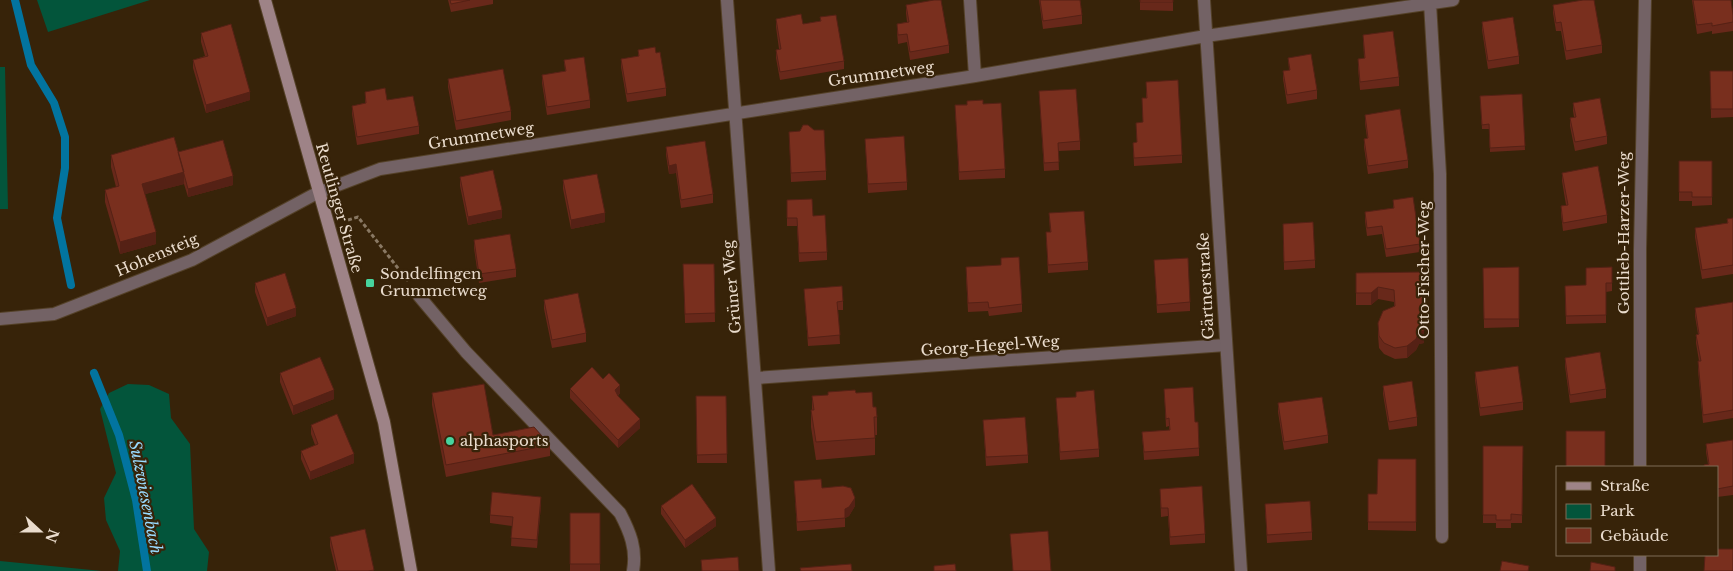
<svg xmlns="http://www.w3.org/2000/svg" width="1733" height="571" font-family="'Libre Baskerville',serif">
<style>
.green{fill:#03553b}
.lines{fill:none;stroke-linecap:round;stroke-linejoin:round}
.stream{stroke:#02749f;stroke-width:8}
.lane-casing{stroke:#544128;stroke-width:14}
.street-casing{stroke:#544128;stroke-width:14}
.secondary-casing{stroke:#544128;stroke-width:14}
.path{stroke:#897863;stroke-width:3;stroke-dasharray:4 2.5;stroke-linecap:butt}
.lane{stroke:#736265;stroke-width:12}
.street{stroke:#736265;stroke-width:12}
.secondary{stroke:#9e8387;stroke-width:12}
.wall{fill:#68281a}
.shaded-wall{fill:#552115}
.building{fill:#792f1e;stroke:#552115}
.poi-dot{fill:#47d49e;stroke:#372309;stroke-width:2}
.labels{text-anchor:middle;stroke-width:4.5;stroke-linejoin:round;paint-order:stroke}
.street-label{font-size:15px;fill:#eadccd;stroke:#372309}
.poi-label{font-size:15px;fill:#eadccd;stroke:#372309;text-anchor:start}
.water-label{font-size:16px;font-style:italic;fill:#99dbff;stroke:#372309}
</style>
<rect width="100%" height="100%" fill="#372309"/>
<path class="green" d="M37,0H150L48,32Z
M0,67H5L8,209H0Z
M128,384L149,385L169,394L171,418L190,444L194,529L209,552L207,571H118L120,551L106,520L104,498L116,473L100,409L109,393Z
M0,561L102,571H0Z"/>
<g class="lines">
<path class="stream" d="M15,0L31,65L54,103L65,137V168L57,218L71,285
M94,373L119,435L136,500L147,571"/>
<defs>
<path id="lane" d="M419,296L466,352L620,513C630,532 637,549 633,571
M0,319L54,314L192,260L317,193
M756,378L1226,345"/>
<path id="street" d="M727,0L769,571
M970,0L975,76
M1204,0L1241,571
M1430,3L1440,174L1442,537
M317,193L380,169L975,76L1206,36L1453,0
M1640,467V250L1645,0
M1640,555V571"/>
<path id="secondary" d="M265,0L384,422L411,571"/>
</defs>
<use href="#lane" class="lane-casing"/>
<use href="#street" class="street-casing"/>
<use href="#secondary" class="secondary-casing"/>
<path class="path" d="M348,220L358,217L408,281"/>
<use href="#lane" class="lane"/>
<use href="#street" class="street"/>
<use href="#secondary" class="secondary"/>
</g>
<path class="wall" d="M448,0H493V4L451,12Z
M1039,0H1080L1082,15V24L1043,29Z
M1140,0H1173V11L1140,10Z
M1692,0H1731L1733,15V31L1712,34V31L1697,34Z
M906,5L949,45V53L910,60L907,42L898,44L897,32V24L907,22L906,13Z
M1553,5L1602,45V53L1566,60L1561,31H1556L1553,13Z
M820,17L844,61V69L780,80L776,58V50L779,49L776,27V19L803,24L820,21Z
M1482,22L1519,56V64L1488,69L1482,30Z
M201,33L250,100L206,113L193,68V60L205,56L201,42Z
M1363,35L1399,77V86L1360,90L1358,68V59L1364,58Z
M638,50L656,53L666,88V96L627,102L621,67V59L638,56Z
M1288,58L1317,90V99L1287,104L1283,79V71L1289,70Z
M564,60L590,100V108L547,115L542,83V75L565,71Z
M1710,71H1733V117L1711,118Z
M448,79L511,111V120L456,130L448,87Z
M1146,82L1182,155V163L1134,166L1133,143L1137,142L1136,123H1143L1142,98H1146Z
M1039,91L1080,141V150L1058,151L1059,170L1044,171Z
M365,92L387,100L419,126V134L357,145L352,114V106L365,103Z
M1522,94L1525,150L1490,152L1489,129H1482L1480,96Z
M1573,103L1607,136V144L1575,151L1570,126V118L1574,117L1573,111Z
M983,104L1005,169V178L959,180L955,105Z
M1365,115L1408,160V168L1368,174L1364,147V139L1367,138L1365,123Z
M789,132L826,171V180L791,182Z
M865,139L907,182V190L868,193Z
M666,147L713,194V203L681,208L676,173L669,174L666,155Z
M178,152L233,185L188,197L184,184L145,194L156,244L120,254L105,202V190L116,187L111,167V155Z
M1679,161H1712V205L1692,206V201H1679Z
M1562,173L1607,215V223L1563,231L1561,214V206L1566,205L1562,181Z
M460,177L502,218L468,225L460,186Z
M563,180L605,222L571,229L563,189Z
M787,200L827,252V260L799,262L797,226H787Z
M1393,200L1420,244V252L1386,257L1382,234L1367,236L1365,221V212L1393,208Z
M1049,213L1088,262V270L1048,273L1046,232H1050Z
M1733,218V274L1702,279L1695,237V228L1727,223V219Z
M1283,224L1315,260V268L1284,270Z
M474,240L516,269V277L479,283L474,248Z
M1154,260L1190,302V311L1157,313Z
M683,264H714L715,322L685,323Z
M1001,265L1022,304V312L989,316L988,311L968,312L966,275Z
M1519,267V327L1484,328L1483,268Z
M1612,267V291L1606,292V323L1566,324L1565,286L1586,285Z
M1423,272L1424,343L1419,344L1416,350L1407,358L1395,359L1384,354L1379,348L1378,335V323L1394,306V302L1378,299L1371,305H1356V273Z
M255,283L296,316L267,326L255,292Z
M804,289L843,301V310H838L840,344L808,346Z
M544,300L586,333V342L552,348L544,309Z
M1733,302V418L1703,423L1698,370V361H1699L1696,343V335L1698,334L1695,316V308Z
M1565,358L1606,389V398L1570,403L1565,366Z
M1475,372L1523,402V410L1480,416L1475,380Z
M280,373L334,399L293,415L280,382Z
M603,379L620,393L618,396L640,428L618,448L570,398V389Z
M1383,386L1417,417V426L1389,430L1383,394Z
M1164,389L1195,422L1199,448V456L1144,460L1142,432L1169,430V426L1166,427Z
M1076,392L1099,449V457L1060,460L1056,398L1076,397Z
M432,393L493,435L550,445V456L446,477L432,405Z
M856,393L873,407L877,417V435H875V455L816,460L811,427V410H812V396Z
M696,396H726L727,463H697Z
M1278,403L1328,435V443L1284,450L1278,412Z
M983,420L1028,455V463L986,466Z
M311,425L354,463L310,480L301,459V451L315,445L311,434Z
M1733,440V495L1717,497V467L1708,464L1706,452V444Z
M1483,446H1523L1522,523H1511V528H1496V523H1483Z
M1416,459V531L1368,530V494H1377Z
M794,481L822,488L855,506L849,516L845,518V527L797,531Z
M1160,489L1205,534V543L1170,545L1168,516L1161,517Z
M1265,504L1312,532V540L1267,543Z
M541,505L537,548L511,546L512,526L490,523V515Z
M661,506L716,526L685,548L661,514Z
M570,513H600V571H570Z
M330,537L374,571H336L330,546Z"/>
<path class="shaded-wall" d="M250,92V100L206,113V105Z
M676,164V173L669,174V166Z
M184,172V184L142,195V184Z
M233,176V185L188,197V189Z
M502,210V218L468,225V217Z
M605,213V222L571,229V220Z
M156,232V244L120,254V242Z
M1378,287V299L1371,305V293Z
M296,308V316L267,326V318Z
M1424,331V343L1419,344L1416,350L1407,358V346L1419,332Z
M620,385V393L615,399V390Z
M334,390V399L293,415V406Z
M640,419V428L618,448V440Z
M354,454V463L310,480V472Z
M541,497V505L537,548V540Z
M855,498V506L849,516L845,518V509Z
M716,518V526L685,548V540Z"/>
<path class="building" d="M450,0H470L451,4Z
M934,0H941L949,45L910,52L907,34L898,35L897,24L909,22L906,5Z
M1040,0H1080L1082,15L1043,21Z
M1140,0H1173V2H1140Z
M1583,0H1594L1602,45L1566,51L1561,22L1556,23L1553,5Z
M1693,0H1731L1733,15V22L1712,26V23L1697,25Z
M801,14L803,24L821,21L820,17L836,15L844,61L780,72L776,50L781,49L776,19Z
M1513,17L1519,56L1488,61L1482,22Z
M231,24L250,92L206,105L193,60L208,56L201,33Z
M1393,31L1399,77L1360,82L1358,59L1365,58L1363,35Z
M655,47L656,53L660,52L666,88L627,94L621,59L639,56L638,50Z
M1311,54L1317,90L1287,95L1283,71L1290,70L1288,58Z
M584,57L590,100L547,107L542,75L566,71L564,60Z
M503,69L511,111L456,121L448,79Z
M1710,71H1733V109H1711Z
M1178,80L1182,155L1134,158L1133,143L1137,142L1136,123L1143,122L1142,98H1147L1146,82Z
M385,88L387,100L413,96L419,126L357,137L352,106L366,103L365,92Z
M1076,89L1080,141L1058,143L1059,162L1044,163L1039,91Z
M1522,94L1525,146L1490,148L1489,124L1482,125L1480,96Z
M1600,98L1607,136L1575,142L1570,118L1576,117L1573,103Z
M983,100V104L1001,103L1005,169L959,172L955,105H967V101Z
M1400,109L1408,160L1368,166L1364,139L1368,138L1365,115Z
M803,125H808L814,130H824L826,171L791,173L789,132L800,131Z
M904,136L907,182L868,184L865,139Z
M174,137L184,172L142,184L156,232L120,242L105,190L119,186L111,155Z
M223,140L233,176L188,189L178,152Z
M705,141L713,194L681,200L676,164L669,166L666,147Z
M1679,161H1712V197H1692V192H1679Z
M1598,166L1607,215L1563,223L1561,206L1568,205L1562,173Z
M493,170L502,210L468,217L460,177Z
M597,174L605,213L571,220L563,180Z
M1413,197L1420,244L1386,249L1382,226L1367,228L1365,212L1394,208L1393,200Z
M812,199L813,216L825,215L827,252L799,253L797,218H787V200Z
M1084,211L1088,262L1048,265L1046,232H1051L1049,213Z
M1733,218V265L1702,270L1695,228L1728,223L1727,219Z
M1313,222L1315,260L1284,262L1283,224Z
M510,234L516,269L479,274L474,240Z
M1019,257L1022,304L989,308L988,302L968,303L966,267L1001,265V258Z
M1188,258L1190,302L1157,305L1154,260Z
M683,264H714L715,313L685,314Z
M1519,267V319H1484L1483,268Z
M1612,267V283H1606V315L1566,316L1565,286L1586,285V268Z
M1423,272L1424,331L1419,332L1416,339L1407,346L1395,348L1384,343L1379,336L1378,323L1383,311L1395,306L1394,290L1378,287L1371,293H1356V273Z
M285,273L296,308L267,318L255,283Z
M842,286L843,301L837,302L840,335L808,338L804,289Z
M578,293L586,333L552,340L544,300Z
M1733,302V410L1703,415L1698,361H1701L1696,335L1699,334L1695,308Z
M1600,352L1606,389L1570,395L1565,358Z
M320,357L334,390L293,406L280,373Z
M1518,366L1523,402L1480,408L1475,372Z
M592,367L603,379L609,373L620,385L615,390L618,396L640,419L618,440L570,389Z
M1412,381L1417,417L1389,422L1383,386Z
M484,384L493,435L534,427L550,445L446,465L432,393Z
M1193,387L1195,422H1198L1199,448L1144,452L1142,432L1170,430L1169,418L1166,419L1164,389Z
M855,390L856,393L872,392L873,407H876L877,417H874L875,438L816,442L811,410H814L812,396L828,395V392Z
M1094,390L1099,449L1060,452L1056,398L1076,397V392Z
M696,396H726L727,454L697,455Z
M1322,397L1328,435L1284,442L1278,403Z
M337,414L354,454L310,472L301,451L318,444L311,425Z
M1025,417L1028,455L986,457L983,420Z
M1566,431H1605V467H1566Z
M1733,440V486L1717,489V467H1704V465L1709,464L1706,444Z
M1483,446H1523L1522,515L1511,514V520H1496V515H1483Z
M1378,459H1416V522H1368V494H1377Z
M821,479L822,488L843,486L851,488L855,498L849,507L845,509V518L797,522L794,481Z
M692,484L716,518L685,540L661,506Z
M1202,486L1205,534L1170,537L1168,508H1161L1160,489Z
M492,492L541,497L537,540L511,538L513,517L490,515Z
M1310,501L1312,532L1267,535L1265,504Z
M570,513H600V564H570Z
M365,529L374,570L368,571H338L330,537Z
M1048,531L1051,571H1013L1010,534Z
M1717,549H1733V571H1704L1705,555H1717Z
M738,557L739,571H702L701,560Z
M1502,561L1529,566L1528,571H1500Z
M1591,562L1615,567V571H1590Z
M851,564L852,571H801L800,568Z
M955,564L956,571H934V566Z"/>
<g class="poi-dot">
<rect x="365" y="278" width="10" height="10" rx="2.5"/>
<circle cx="450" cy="441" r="5"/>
</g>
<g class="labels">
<g class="street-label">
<text transform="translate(881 74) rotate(-8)" y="5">Grummetweg</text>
<text transform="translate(481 136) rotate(-9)" y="5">Grummetweg</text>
<text transform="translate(339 208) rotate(74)" y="5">Reutlinger Straße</text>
<text transform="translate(1624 233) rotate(-90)" y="5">Gottlieb-Harzer-Weg</text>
<text transform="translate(157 255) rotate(-23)" y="5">Hohensteig</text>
<text transform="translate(1424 270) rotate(-90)" y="5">Otto-Fischer-Weg</text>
<text transform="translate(1206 286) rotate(-93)" y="5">Gärtnerstraße</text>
<text transform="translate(732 287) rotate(-95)" y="5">Grüner Weg</text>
<text transform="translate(990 346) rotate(-4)" y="5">Georg-Hegel-Weg</text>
</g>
<g class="poi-label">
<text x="380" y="279">Sondelfingen<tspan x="380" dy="17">Grummetweg</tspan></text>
<text x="460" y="446">alphasports</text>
</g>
<g class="water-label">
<text transform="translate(146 497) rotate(79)" y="6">Sulzwiesenbach</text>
</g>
</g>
<rect x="1556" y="466" width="162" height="90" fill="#372309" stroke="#7f6d57"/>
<rect x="1566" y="482" width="25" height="8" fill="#9e8387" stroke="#7f6d57"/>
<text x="1600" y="491" font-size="15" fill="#eadccd">Straße</text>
<rect x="1566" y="504" width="25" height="15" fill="#03553b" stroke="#7f6d57"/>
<text x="1600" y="516" font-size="15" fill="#eadccd">Park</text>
<rect x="1566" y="528" width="25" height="15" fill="#792f1e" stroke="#7f6d57"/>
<text x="1600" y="541" font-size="15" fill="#eadccd">Gebäude</text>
<g transform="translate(40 531) rotate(111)" stroke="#372309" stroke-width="4" paint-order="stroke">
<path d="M0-4L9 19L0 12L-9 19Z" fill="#eadccd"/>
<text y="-8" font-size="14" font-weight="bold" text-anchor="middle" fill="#eadccd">N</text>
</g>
</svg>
